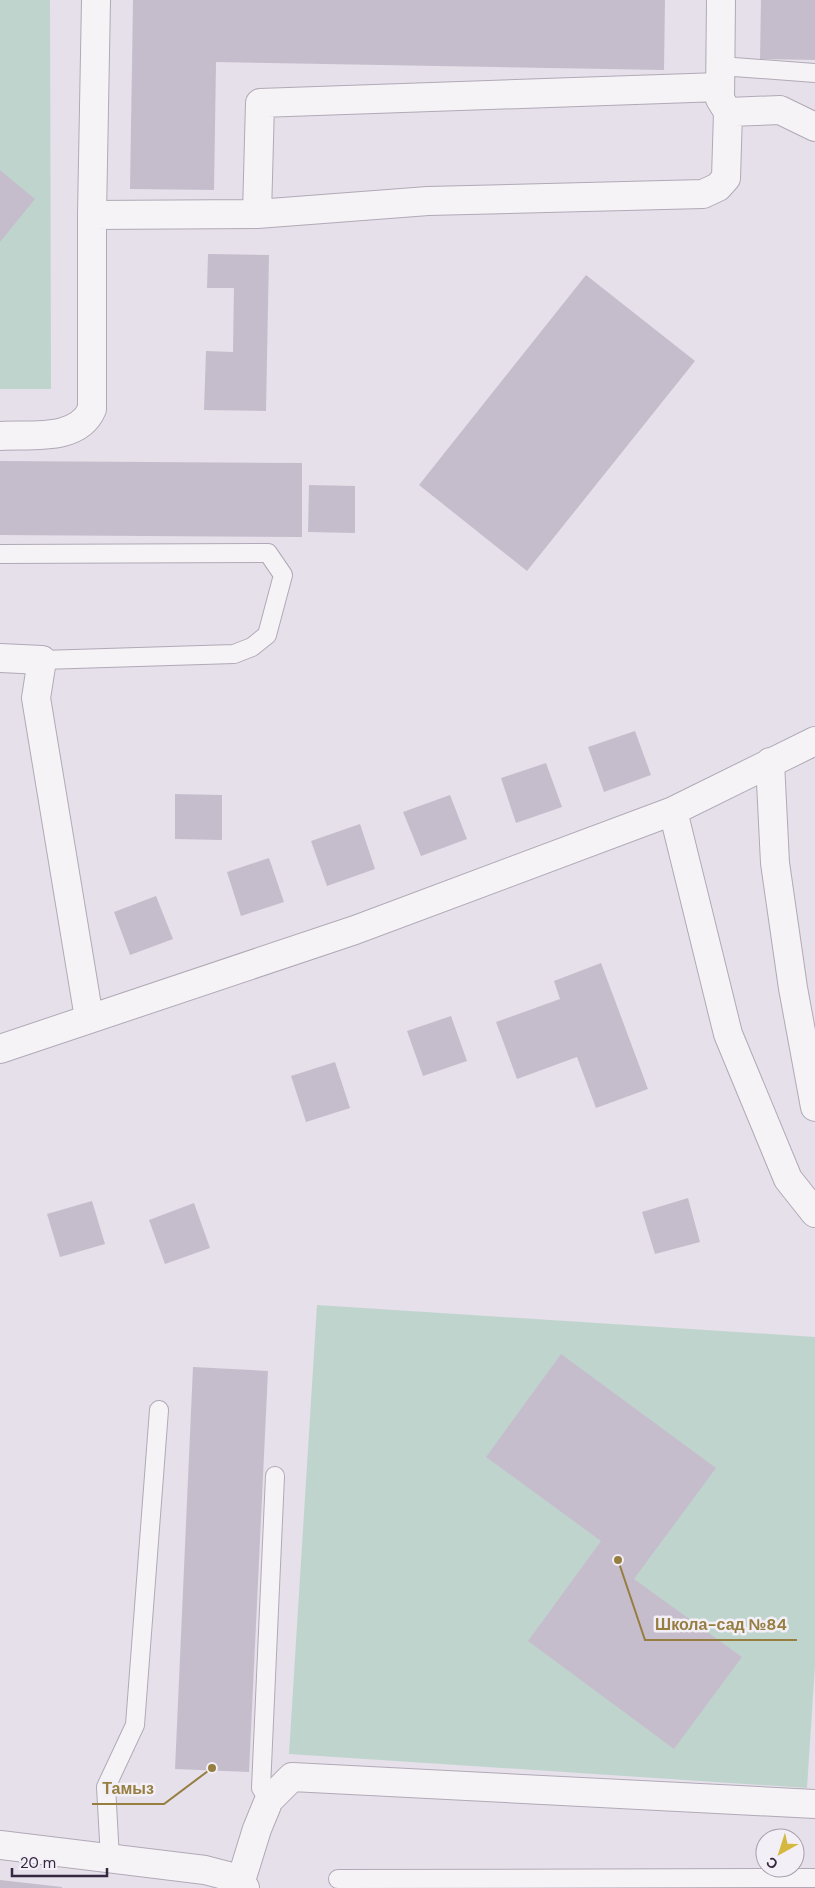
<svg xmlns="http://www.w3.org/2000/svg" width="815" height="1888" font-family="'DM Sans',sans-serif">
<style>
.green{fill:#c0d4ce}
.building{fill:#c6bdcc}
.lines{fill:none;stroke-linecap:round;stroke-linejoin:round}
.service-casing{stroke:#b1a9b7;stroke-width:20}
.minor-casing{stroke:#b1a9b7;stroke-width:30}
.service{stroke:#f6f3f7;stroke-width:18}
.minor{stroke:#f6f3f7;stroke-width:28}
.leader{fill:none;stroke:#957e40;stroke-width:2}
.callout-dot{fill:#957e40;stroke:#f3eff7;stroke-width:2}
.callout-label{font-size:16px;text-anchor:middle;font-weight:bold;fill:#957e40;stroke:#f3eff7;stroke-width:5;stroke-linejoin:round;paint-order:stroke}
</style>
<rect width="100%" height="100%" fill="#e5e0e9"/>
<path class="green" d="M0,0H50L51,389H0Z
M317,1305L815,1337V1665L807,1788L289,1754Z"/>
<path class="building" d="M133,0H665L664,70L216,62L214,190L130,189Z
M761,0H815V60L760,59Z
M0,170L35,199L0,242Z
M208,254L269,255L266,411L204,410L206,351L233,352L234,288H207Z
M586,275L695,361L527,571L419,485Z
M0,461L302,463V537L0,535Z
M309,485L355,486V533L308,532Z
M635,731L651,775L604,792L588,747Z
M546,763L562,807L516,823L501,778Z
M175,794L222,795V840L175,839Z
M450,795L467,839L421,856L403,812Z
M360,824L375,869L327,886L311,841Z
M269,858L284,902L241,916L227,872Z
M156,896L173,939L130,955L114,912Z
M601,963L648,1089L596,1108L577,1057L517,1079L496,1022L560,999L554,981Z
M451,1016L467,1061L423,1076L407,1031Z
M335,1062L350,1108L306,1122L291,1076Z
M688,1198L700,1242L655,1254L642,1212Z
M92,1201L105,1244L60,1257L47,1214Z
M194,1203L210,1248L165,1264L149,1220Z
M561,1354L716,1468L634,1579L742,1657L674,1749L528,1641L601,1541L486,1457Z
M193,1367L268,1371L249,1772L175,1769Z
M0,1880L62,1887V1888H0Z"/>
<g class="lines">
<defs>
<path id="service" d="M720,66L815,73
M0,554L268,553L283,575L267,635L252,647L234,654L42,660
M269,1800L261,1788L275,1476
M110,1858L106,1787L135,1725L159,1410
M338,1879L815,1878"/>
<path id="minor" d="M721,0L720,99L728,112L780,110L815,127
M257,214L260,103L720,87
M92,215L257,214L428,201L703,194L718,187L726,178L728,112
M0,436C30,434 78,442 92,409V215L96,0
M0,658L42,660L36,698L89,1018
M770,762L775,863L793,988L815,1107
M673,811L728,1034L788,1179L815,1213
M0,1049L355,930L673,811L815,741
M0,1845L205,1870L228,1876L245,1888
M240,1884L257,1829L269,1800L292,1777L815,1804"/>
</defs>
<use href="#service" class="service-casing"/>
<use href="#minor" class="minor-casing"/>
<use href="#service" class="service"/>
<use href="#minor" class="minor"/>
</g>
<path class="leader" d="M618 1560L645 1640H797M212 1768L164 1804H92"/>
<g class="callout-dot">
<circle cx="618" cy="1560" r="5"/>
<circle cx="212" cy="1768" r="5"/>
</g>
<g class="callout-label">
<text x="721" y="1630">Школа-сад №84</text>
<text x="128" y="1794">Тамыз</text>
</g>
<g transform="translate(780 1853) rotate(219)"><circle r="24" fill="#f3eff7" stroke="#a89faf"/>
<path d="M0-4L9 19L0 12L-9 19Z" fill="#d4b83f"/>
<text y="-8" font-size="14" font-weight="bold" text-anchor="middle" fill="#372842">С</text>
</g>
<path d="M12 1868v8h95v-8" fill="none" stroke="#372842" stroke-width="2.5"/>
<text x="20" y="1868" font-size="15" fill="#372842" stroke="#f3eff7" stroke-width="4" paint-order="stroke">20 m</text>
</svg>
